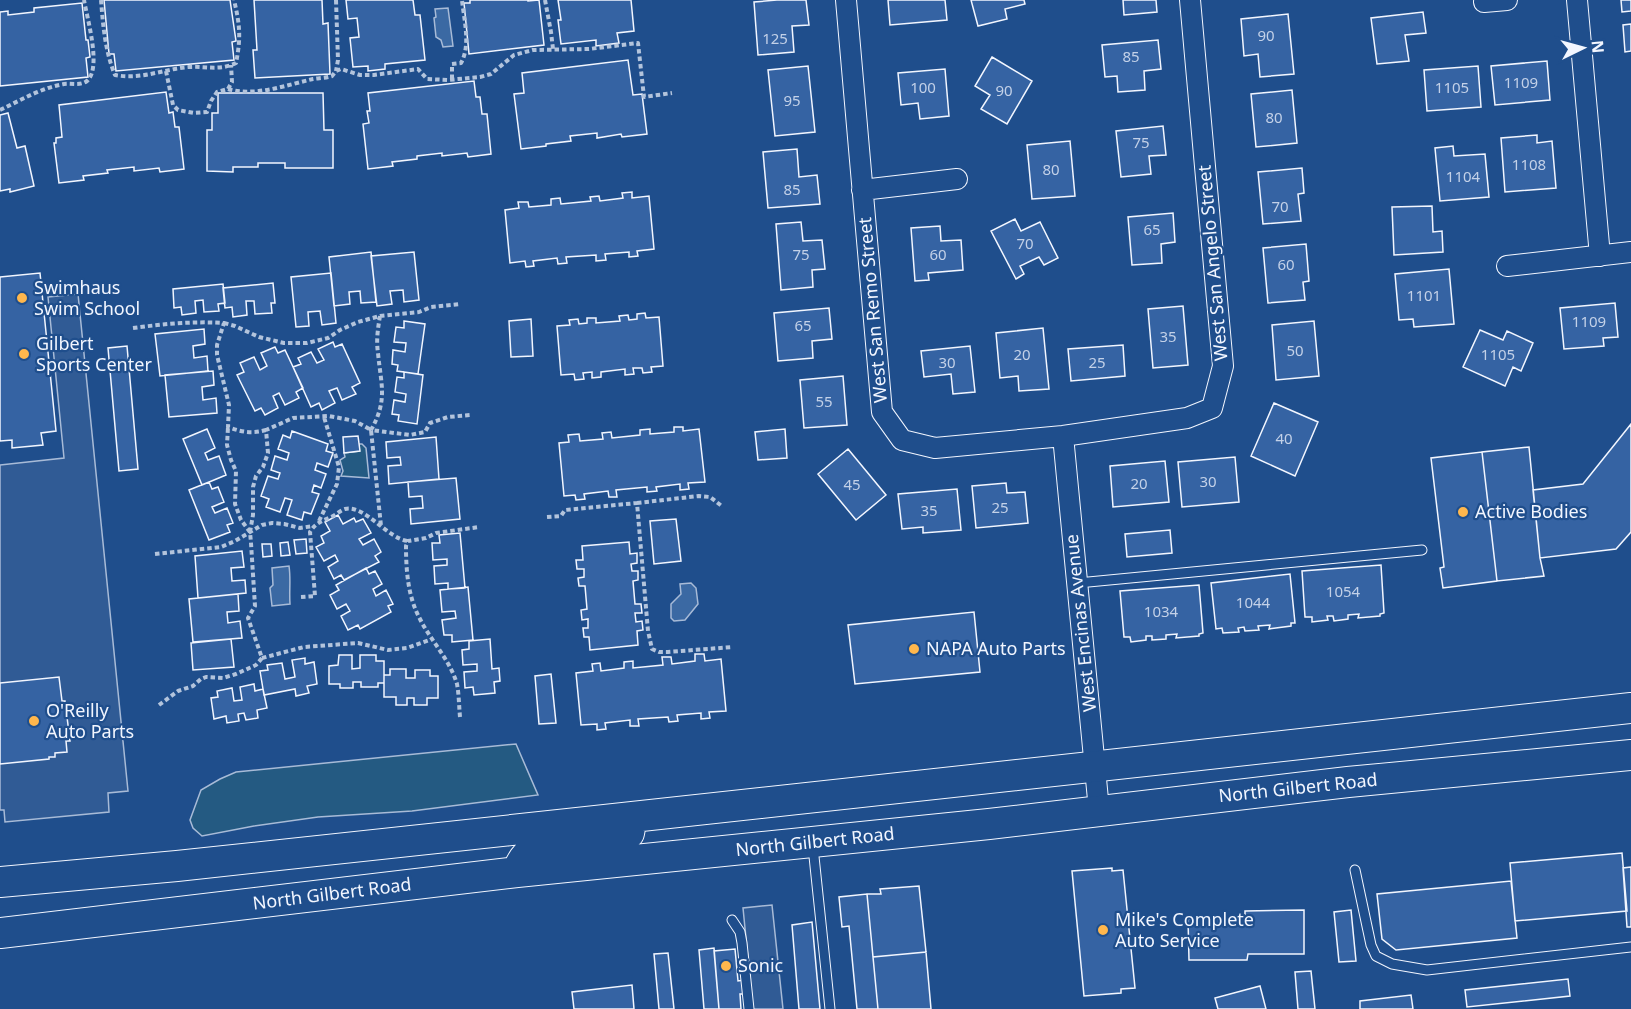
<svg xmlns="http://www.w3.org/2000/svg" width="1631" height="1009" font-family="'Noto Sans',sans-serif">
<style>
.green{fill:#245a82;stroke:#a8bbd7;stroke-width:1.5}
.parking{fill:#305b95;stroke:#a8bbd7;stroke-width:1.5}
.water{fill:#3b69a3;stroke:#a8bbd7;stroke-width:1.5}
.building{fill:#3563a3;stroke:#f2f6ff;stroke-width:1.5}
.lines{fill:none;stroke-linecap:round;stroke-linejoin:round}
.service-casing{stroke:#f2f6ff;stroke-width:11}
.minor-casing{stroke:#f2f6ff;stroke-width:22}
.primary-casing{stroke:#f2f6ff;stroke-width:32}
.path{stroke:#b3c4dc;stroke-width:4;stroke-dasharray:4.5 3;stroke-linecap:butt}
.service{stroke:#1f4e8c;stroke-width:9}
.minor{stroke:#1f4e8c;stroke-width:20}
.primary{stroke:#1f4e8c;stroke-width:30}
.poi-dot{fill:#ffb74d;stroke:#1f4e8c;stroke-width:2}
.labels{text-anchor:middle;stroke-width:4.5;stroke-linejoin:round;paint-order:stroke}
.number-label{font-size:15px;fill:#c3d1e8}
.street-label{font-size:18px;fill:#f2f6ff;stroke:#1f4e8c}
.poi-label{font-size:18px;fill:#f2f6ff;stroke:#1f4e8c;text-anchor:start}
</style>
<rect width="100%" height="100%" fill="#1f4e8c"/>
<path class="green" d="M359,444H362L366,448L369,478L341,476L343,471L340,460L345,457L344,453L359,451Z
M516,744L538,795L412,811L318,817L254,826L202,836L193,828L190,820L201,790L220,779L236,772Z"/>
<path class="parking" d="M78,294L128,791L108,793L109,812L5,822L4,810H0V465L64,458L48,297Z
M772,905L783,1009H753L743,908Z"/>
<path class="water" d="M448,8L453,46L443,47L441,40L436,37L434,18L436,17L435,9Z
M289,566C291,579 289,591 290,604L272,606L270,588L273,585L272,568Z
M691,583L696,588L698,604L685,620L674,621L671,618V604L681,594L680,584Z"/>
<path class="building" d="M104,0H230L236,41L232,42L234,60L116,71L114,54H109Z
M254,0H322L323,24L328,23L330,74L255,78L253,50H257Z
M346,0H413L415,15H420L425,60L385,64V69L368,71V66L353,67L350,38L359,37L357,18L348,19Z
M470,0H528V1L539,0L544,45L469,54L464,3H470Z
M558,0H631L634,31L617,33L619,43L596,46V40L561,44L558,20H561Z
M777,0H806L809,25L792,26L794,52L758,55L754,2Z
M888,0H945L947,20L890,25Z
M971,0H1024L1025,4L1005,9L1007,19L978,26Z
M1123,0H1156L1157,12L1124,15Z
M1621,0H1631V11L1622,12Z
M82,3L86,40H88L90,57L86,58L88,77L0,86V12L8,11V15L34,12V8Z
M1423,12L1426,33L1405,35L1409,61L1377,64L1371,18Z
M1288,14L1294,74L1260,77L1258,54L1244,56L1241,19Z
M1631,24V51L1625,52L1623,25Z
M1158,40L1161,69L1144,71L1145,90L1118,92L1117,76L1105,77L1102,45Z
M992,57L1032,81L1007,124L981,109L990,95L975,86Z
M628,60L633,95L642,94L647,134L622,137L621,134L597,138V133L570,136L571,141L546,144V146L521,149L514,94L524,93L522,73Z
M1547,61L1550,100L1495,105L1491,66Z
M808,66L815,132L775,136L768,70Z
M1478,66L1481,107L1427,111L1424,70Z
M945,69L949,116L920,119L918,103L901,105L898,73Z
M474,81L476,97H480L482,114H487L491,154L468,157L467,153L442,156V153L417,156V159L392,162L393,166L368,169L363,124L369,123L367,111H370L368,93Z
M1292,90L1297,143L1256,147L1251,94Z
M166,92L169,113L173,112L175,127H179L184,169L160,172L159,168L134,171V167L107,170L108,173L83,176L84,180L59,183L54,143H56V138L62,137L59,105Z
M218,93H323L324,130H333V168H285V163H258V167H233V172L207,171V130H212V113H218Z
M8,113L17,148L25,146L34,186L10,192V189L0,191V115Z
M1163,126L1166,155L1149,156L1151,174L1121,177L1116,131Z
M1537,135V143L1552,141L1556,188L1505,192L1501,138Z
M1070,141L1075,196L1032,199L1027,145Z
M1453,146L1454,156L1485,154L1489,197L1440,201L1435,148Z
M797,149L799,177L817,175L820,204L768,208L763,152Z
M1302,168L1304,193L1298,194L1301,221L1263,224L1258,172Z
M632,192V198L649,196L654,249L637,251L638,256L629,257V252L605,254L606,260L596,261V255L566,257L567,263L558,264L557,258L533,261L534,266L526,267L525,261L510,263L505,210L519,208L518,202H528L529,207L551,205V199L560,198L561,204L591,201L590,197L599,196L600,201L623,198L622,193Z
M1432,206L1433,232L1442,231L1443,252L1394,255L1392,207Z
M1173,213L1175,242L1161,244L1162,263L1132,265L1128,217Z
M1015,219L1021,231L1040,222L1058,258L1044,265L1039,257L1020,266L1024,274L1016,279L991,231Z
M801,222L803,241L822,240L825,269L812,270L813,287L781,290L776,224Z
M940,226L941,241L961,240L963,270L928,273L929,280L915,281L911,228Z
M1306,244L1309,281L1303,282L1305,300L1268,303L1263,248Z
M371,252L376,302L361,303L360,291L349,292L350,304L334,306L329,257Z
M414,252L419,300L404,302L403,290L390,291L392,304L377,306L371,256Z
M1449,269L1454,324L1414,327L1413,319L1399,320L1395,274Z
M40,273L56,431L41,433L43,445L12,448V440L0,441V277Z
M331,273L336,323L322,325L320,311L308,312L309,326L296,327L291,277Z
M273,283L275,303H271L272,313L255,314L254,301H246L247,315L233,317L232,307L225,308L223,288Z
M223,284L225,303L218,304L219,311L204,312L203,300L195,301L196,313L182,315L181,307L174,308L173,289Z
M1615,303L1618,337L1603,338L1604,346L1564,349L1560,308Z
M1183,306L1188,365L1153,368L1148,309Z
M829,308L832,339L812,341L813,358L778,361L774,313Z
M645,313L646,318L659,317L663,366L651,367L652,372L643,373L642,368H633L634,374L625,375V369L601,372V377L592,378V372L583,373L584,379L575,380L574,374L561,375L557,326L570,325L569,320L578,319L579,324L587,323V318H596V323L620,321L619,316L628,315L629,320L637,319V314Z
M531,319L533,356L511,357L509,321Z
M404,321L425,324L418,374L397,371L398,365L392,364L393,350L405,352L406,343L394,342L396,327L404,328Z
M1314,321L1319,376L1276,380L1272,325Z
M1043,328L1049,389L1019,391L1018,376L1000,378L996,333Z
M204,329L205,344L193,346L194,358L207,356L208,371L160,376L155,334Z
M1480,330L1503,340L1507,331L1533,343L1521,371L1513,367L1505,386L1463,367Z
M333,342L335,347L342,344L360,383L352,387L356,394L342,400L337,388L329,391L335,403L322,410L319,403L311,407L293,367L301,364L298,358L311,352L317,363L324,360L318,349Z
M1123,345L1125,376L1071,381L1068,349Z
M127,346L138,469L119,471L108,348Z
M970,346L975,392L953,394L951,374L924,377L921,351Z
M275,347L278,353L285,350L303,388L296,392L299,398L285,405L279,393L273,396L278,408L265,415L261,408L255,411L237,375L244,372L240,363L254,357L260,370L267,366L261,353Z
M213,371L214,385L202,387L203,400L216,398L217,413L169,417L165,375Z
M404,372L423,375L417,424L398,421L399,415L392,414L394,400L405,402L406,394L395,392L397,377L404,378Z
M843,376L847,425L804,428L800,380Z
M1274,403L1318,422L1295,476L1251,456Z
M1631,424V532L1616,549L1540,558L1533,490L1583,484Z
M674,427H683V431L699,429L705,482L688,483L689,489L680,490V484L656,487L657,491L647,492V487L616,490L617,497H609L608,491L584,494L585,499L576,500L575,495L564,496L559,443L569,442L568,435L579,434L580,441L603,439L602,433L611,432L612,438L640,435V430L650,429V434L674,432Z
M207,429L215,448L205,453L208,460L219,456L226,475L202,485L183,439Z
M785,429L787,458L758,460L755,432Z
M292,431L328,444L326,451L333,453L328,467L317,463L315,470L326,474L321,488L314,485L312,492L319,494L311,514L304,512L302,520L287,515L292,500L285,498L280,512L266,507L269,499L261,496L268,476L278,479L280,473L271,470L275,456L287,460L289,453L278,449L283,435L290,438Z
M358,436L360,451L344,453L343,437Z
M436,437L439,479L389,484L388,466L401,465L400,457L387,458L386,442Z
M1529,447L1540,558L1544,576L1497,581L1482,452Z
M848,449L886,495L856,520L818,474Z
M1482,452L1497,581L1443,588L1440,568L1444,567L1431,458Z
M1235,457L1239,502L1182,507L1178,462Z
M1165,461L1169,502L1113,507L1110,466Z
M456,478L460,519L411,524L410,509L423,508L422,496L409,497L408,482Z
M209,482L212,489L218,487L224,502L212,507L215,513L227,508L233,523L227,525L230,532L209,540L189,490Z
M1006,483L1007,493L1025,492L1028,523L976,528L972,486Z
M957,489L961,530L923,533V527L902,529L898,494Z
M338,515L343,524L354,518L356,522L363,519L371,533L359,539L363,545L374,539L381,552L375,556L379,562L344,580L341,575L334,579L328,567L338,561L335,555L324,561L316,547L324,543L321,536L330,531L325,522Z
M676,519L681,561L654,564L650,521Z
M1170,530L1172,553L1127,557L1125,534Z
M460,533L465,588L448,589V583L435,584L434,566L447,565V559L433,560L432,543H440L439,535Z
M306,539L307,553L296,554L294,540Z
M288,542L290,555L281,556L280,543Z
M629,542L630,554L637,553V563L631,564L632,571H638V580L633,581L635,604H641L642,613H635L636,622L642,621L643,630L637,631L638,645L590,650L589,637H584L583,628H588V619L582,620L581,610L587,609L585,586H579L578,578L584,577V569H577L576,560H583L582,546Z
M262,544H271L272,556L263,557Z
M242,551L244,567L231,568L232,581L245,580L246,593L198,598L195,556Z
M1381,565L1384,613L1380,614V616L1358,618L1359,614L1348,615V619L1334,621L1333,616H1327L1328,620L1312,622V617H1305L1302,571Z
M366,568L369,574L375,571L382,584L373,589L376,596L386,590L393,604L388,606L391,612L360,629L358,625L348,630L341,616L350,611L346,604L337,609L330,595L339,590L336,585Z
M1290,574L1295,623H1291V626L1269,629L1270,625L1258,626L1259,630L1245,631L1244,627L1238,628L1239,632L1223,633L1222,628L1216,629L1211,583Z
M1199,585L1203,633L1199,634V636L1176,638L1177,634L1166,635V639L1152,640V636H1146V640L1131,642L1130,637H1124L1120,591Z
M468,587L473,640L452,642V635H444L442,620L456,618L455,611L442,612L440,590Z
M238,594L239,611L227,612L228,623L240,621L242,638L193,642L189,599Z
M974,612L980,672L855,684L848,625Z
M231,639L234,667L193,670L191,643Z
M490,639L492,669L499,668L500,681L494,682L495,693L474,695L473,687L465,688L464,672L477,671V664L463,665L462,650L469,649V641Z
M695,654H704L705,661L721,659L726,711L709,712L710,718L701,719V713L677,715L678,721L669,722L668,717L638,719L639,726H630V720L605,723L606,729L597,730V724L581,725L576,673L593,671L592,664L600,663L601,671L624,668V662L633,661V668L663,665L662,657H671L672,664L695,661Z
M339,655H352V669L360,668V655H376V661H384V683H378V687H361V682H353V688H340V684H329V666L338,665Z
M305,658V664L314,662L317,684L307,686L309,693L296,696L295,689L264,695L260,671L268,670L267,665L282,663L285,679L295,677L292,660Z
M390,669H406V678H415V670H430V676H438V698H427V705H414V698H407V705H396V697H384V675H390Z
M551,674L556,723L539,724L535,676Z
M59,677L62,701H65L70,741H66L67,752L55,753V757H49V759L0,764V683Z
M254,684L255,691L263,689L267,708L257,710L258,718L246,720L244,713L238,714L239,721L227,723L226,716L214,719L211,698L218,697L217,691L232,688L234,701L242,700L240,687Z
M1622,853L1627,911L1515,921L1510,863Z
M1631,867V927H1627L1623,868Z
M1112,868V871L1123,870L1135,988L1121,989V993L1084,996L1072,871Z
M1511,881L1517,938L1396,950L1382,939L1377,894Z
M919,886L926,952L873,957L867,894H881L880,889Z
M867,894L873,957L878,1009H857L849,926L842,927L839,897Z
M1304,910V954H1248L1247,960H1189L1188,919L1245,918V911Z
M1351,910L1356,961L1339,962L1334,912Z
M812,922L820,1009H799L792,925Z
M714,948L719,1009H704L699,950Z
M735,949L738,981L744,980L745,994H740L741,1009H719L714,951Z
M926,952L931,1009H878L873,957Z
M668,953L674,1009H659L654,954Z
M1311,971L1315,1009H1298L1295,972Z
M1568,979L1570,996L1467,1007L1465,990Z
M632,985L634,1009H574L572,992Z
M1260,986L1266,1009H1218L1215,998Z
M1411,995L1413,1009H1360V1001Z"/>
<g class="lines">
<defs>
<path id="service" d="M1078,583L1422,550
M813,847L830,1009
M1355,870L1371,945L1376,956L1392,964L1427,970L1631,947
M732,920L740,932L742,943L749,1009"/>
<path id="minor" d="M846,0L882,412L902,440L935,448L1063,436L1187,418L1212,408L1223,366L1190,0
M1577,0L1600,256
M1484,2L1507,0
M862,190L957,179
M1507,266L1631,252
M1063,436L1099,810"/>
<path id="primary" d="M517,872C519,867 522,860 526,856C540,838 603,849 629,833L632,817
M0,882L177,866L568,824L1631,708
M0,933L517,872L989,824L1348,782L1631,755"/>
</defs>
<use href="#service" class="service-casing"/>
<use href="#minor" class="minor-casing"/>
<use href="#primary" class="primary-casing"/>
<path class="path" d="M101,0C103,25 105,51 115,75C141,80 164,69 189,67C206,66 220,71 236,63C241,38 240,25 234,0
M336,0L338,60L336,71
M545,0L551,32L553,49
M166,71L173,105L178,110L194,113L207,112L211,101L217,92L228,89L232,82L231,65
M452,79V64L461,63C471,45 464,20 462,0
M228,89C254,97 287,85 313,79C319,78 326,78 332,76L336,71L341,69L360,75H374L418,69L427,79L448,80L480,77L491,74L514,55L533,50L589,49L638,43L644,97L672,93
M0,110C21,100 41,88 64,84C72,83 80,86 87,81C102,68 87,18 84,0
M380,316C378,328 376,340 378,353C381,385 388,400 371,430L410,435L425,432L430,423L448,417L470,415
M224,323L235,326L259,337L284,343H307L328,338L340,330L358,322L380,316L419,312L431,307L460,304
M133,328C163,324 194,321 224,323L217,345V355L229,405L228,427C241,432 252,434 266,430
M637,503L699,496L710,497L723,507
M547,517L561,516L565,510L637,503L648,631L652,649L659,652H668L733,647
M319,521L337,484L339,467L324,417
M250,532L253,515V487L256,476L263,467L268,453L266,430L293,418L329,416L355,421L371,430L381,526
M155,554L221,547L235,541L262,525L272,523L284,524L300,528L313,526
M301,597L315,596L310,532C316,522 323,521 333,516C337,514 341,510 345,509C364,504 388,539 408,541
M262,658L304,647L358,643L388,650L407,648L432,639
M159,705L178,691L193,686L201,679L206,677L223,678L236,674L256,665L262,658L248,618L255,606L251,543L250,532L241,520L235,504L236,471L231,460L227,445L228,427
M460,717C459,706 459,695 457,684C450,660 431,641 420,619C408,597 406,571 406,546L408,541L426,538L436,533L479,527"/>
<use href="#service" class="service"/>
<use href="#minor" class="minor"/>
<use href="#primary" class="primary"/>
</g>
<g class="poi-dot">
<circle cx="22" cy="298" r="6"/>
<circle cx="24" cy="354" r="6"/>
<circle cx="1463" cy="512" r="6"/>
<circle cx="914" cy="649" r="6"/>
<circle cx="34" cy="721" r="6"/>
<circle cx="1103" cy="930" r="6"/>
<circle cx="726" cy="966" r="6"/>
</g>
<g class="labels">
<g class="number-label">
<text x="1266" y="41">90</text>
<text x="775" y="44">125</text>
<text x="1131" y="62">85</text>
<text x="1521" y="88">1109</text>
<text x="923" y="93">100</text>
<text x="1452" y="93">1105</text>
<text x="1004" y="96">90</text>
<text x="792" y="106">95</text>
<text x="1274" y="123">80</text>
<text x="1141" y="148">75</text>
<text x="1529" y="170">1108</text>
<text x="1051" y="175">80</text>
<text x="1463" y="182">1104</text>
<text x="792" y="195">85</text>
<text x="1280" y="212">70</text>
<text x="1152" y="235">65</text>
<text x="1025" y="249">70</text>
<text x="801" y="260">75</text>
<text x="938" y="260">60</text>
<text x="1286" y="270">60</text>
<text x="1424" y="301">1101</text>
<text x="1589" y="327">1109</text>
<text x="803" y="331">65</text>
<text x="1168" y="342">35</text>
<text x="1295" y="356">50</text>
<text x="1022" y="360">20</text>
<text x="1498" y="360">1105</text>
<text x="947" y="368">30</text>
<text x="1097" y="368">25</text>
<text x="824" y="407">55</text>
<text x="1284" y="444">40</text>
<text x="1208" y="487">30</text>
<text x="1139" y="489">20</text>
<text x="852" y="490">45</text>
<text x="1000" y="513">25</text>
<text x="929" y="516">35</text>
<text x="1343" y="597">1054</text>
<text x="1253" y="608">1044</text>
<text x="1161" y="617">1034</text>
</g>
<g class="street-label">
<text transform="translate(1213 263) rotate(-95)" y="6">West San Angelo Street</text>
<text transform="translate(873 310) rotate(-95)" y="6">West San Remo Street</text>
<text transform="translate(1081 623) rotate(-96)" y="6">West Encinas Avenue</text>
<text transform="translate(1298 788) rotate(-6)" y="6">North Gilbert Road</text>
<text transform="translate(815 842) rotate(-6)" y="6">North Gilbert Road</text>
<text transform="translate(332 894) rotate(-7)" y="6">North Gilbert Road</text>
</g>
<g class="poi-label">
<text x="34" y="294">Swimhaus<tspan x="34" dy="21">Swim School</tspan></text>
<text x="36" y="350">Gilbert<tspan x="36" dy="21">Sports Center</tspan></text>
<text x="1475" y="518">Active Bodies</text>
<text x="926" y="655">NAPA Auto Parts</text>
<text x="46" y="717">O'Reilly<tspan x="46" dy="21">Auto Parts</tspan></text>
<text x="1115" y="926">Mike's Complete<tspan x="1115" dy="21">Auto Service</tspan></text>
<text x="738" y="972">Sonic</text>
</g>
</g>
<g transform="translate(1583 48) rotate(85)" stroke="#1f4e8c" stroke-width="4.5" paint-order="stroke">
<path d="M0-4.5L10 22L0 15L-10 22Z" fill="#f2f6ff"/>
<text y="-9" font-size="16" font-weight="bold" text-anchor="middle" fill="#f2f6ff">N</text>
</g>
</svg>
